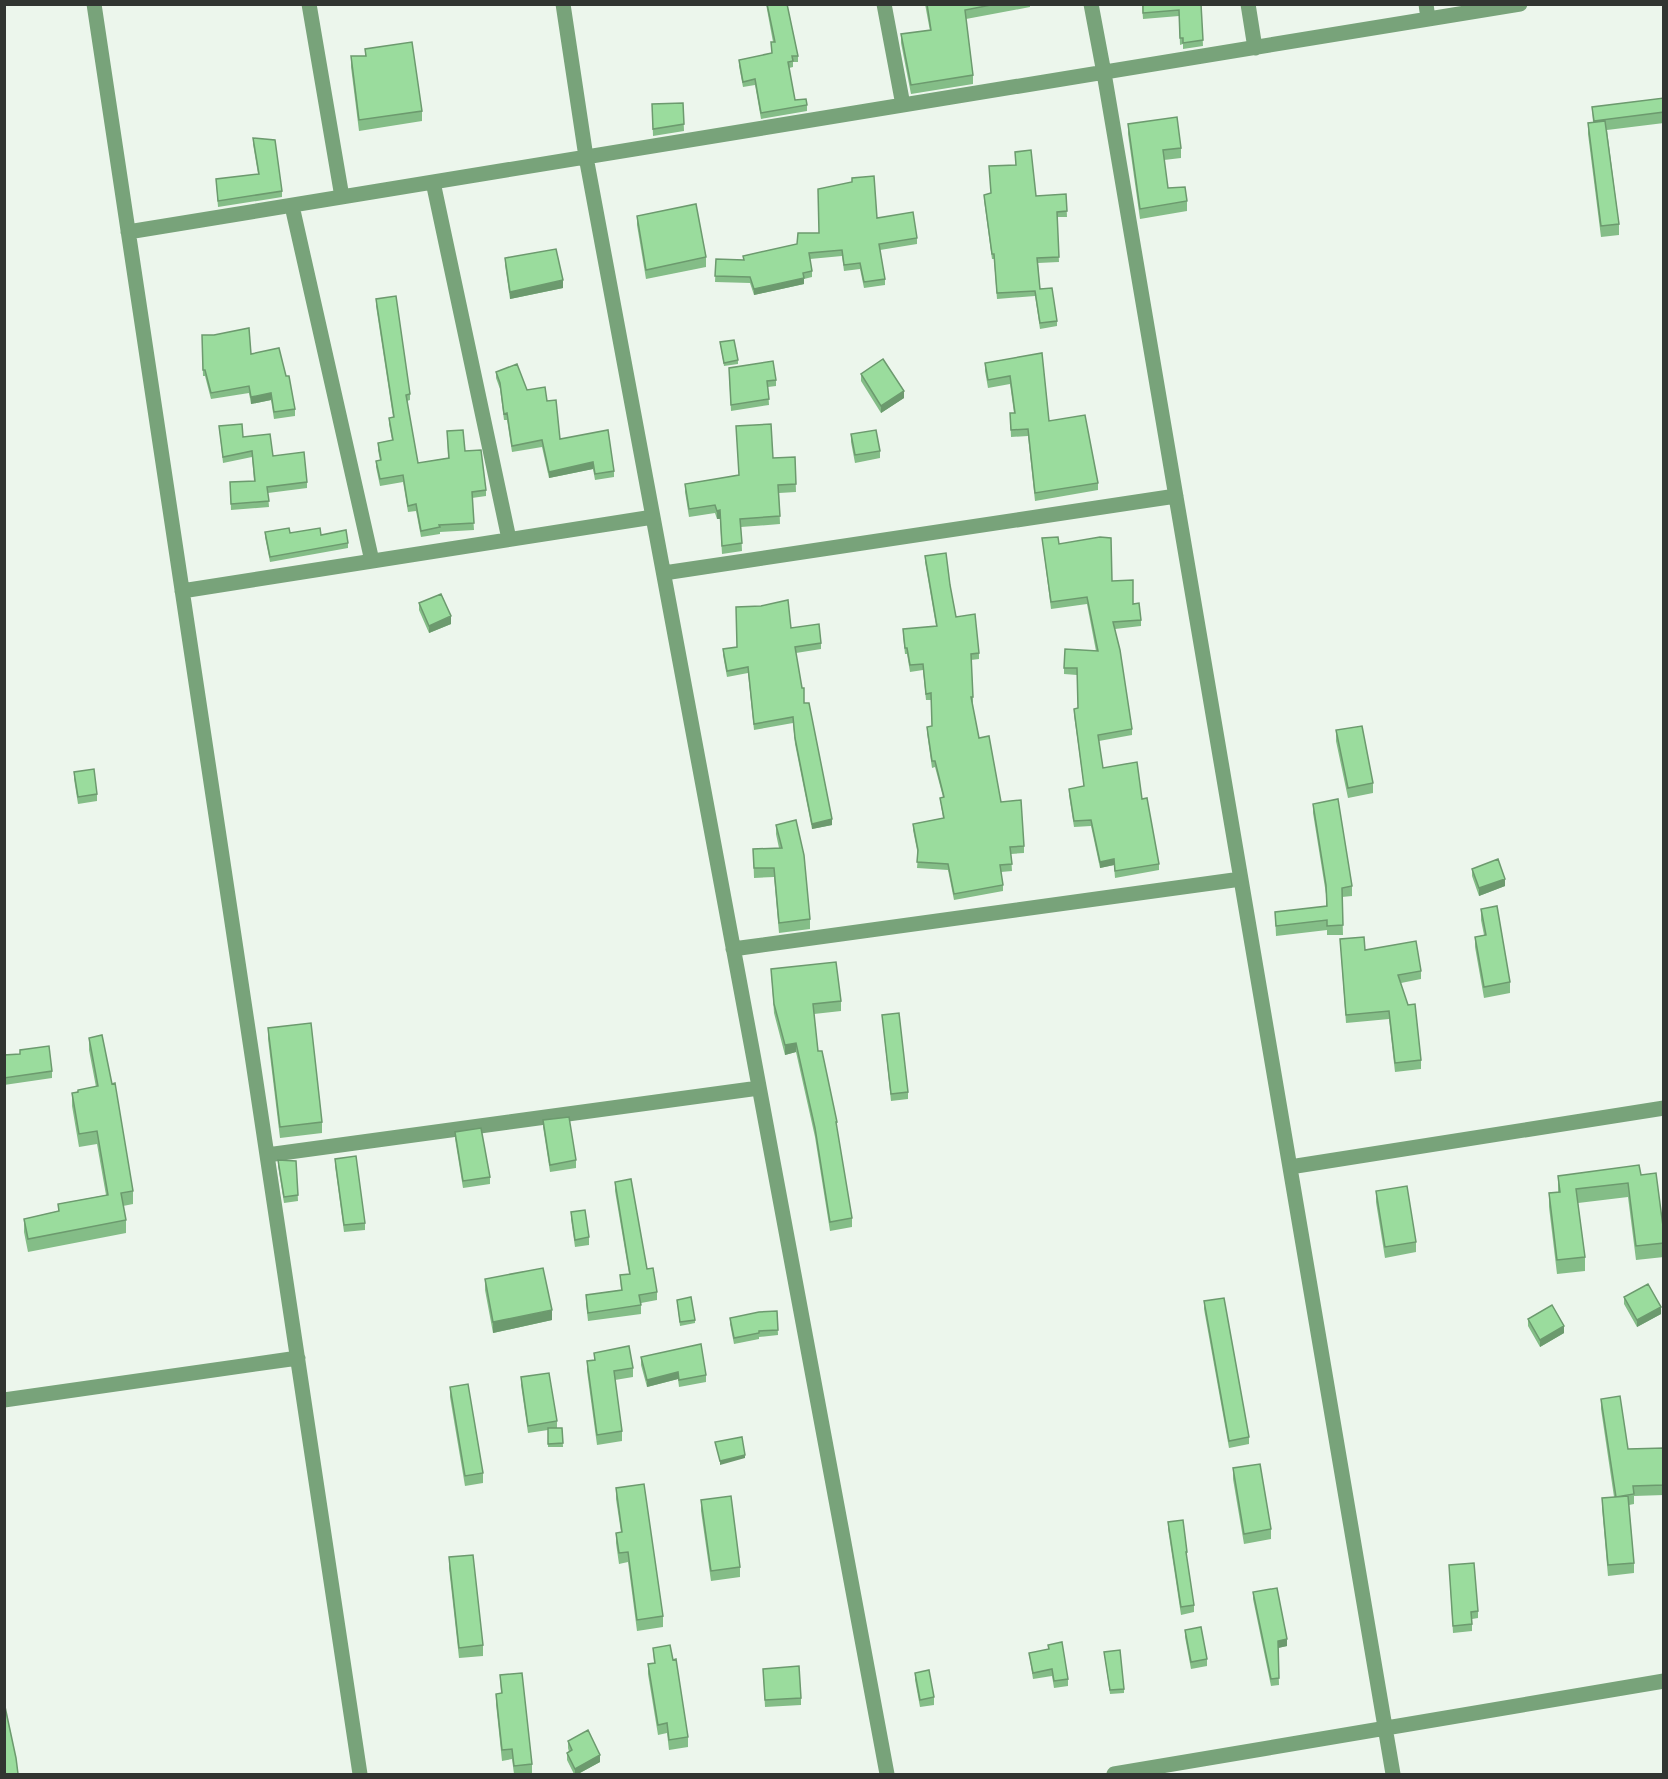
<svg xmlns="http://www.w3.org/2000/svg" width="1668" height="1779" font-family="'IBM Plex Serif',serif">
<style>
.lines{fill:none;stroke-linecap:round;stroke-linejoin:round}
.minor{stroke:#78a37a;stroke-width:15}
.wall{fill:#84bd87}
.shaded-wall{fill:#6c9a6e}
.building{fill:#9adc9d;stroke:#6c9a6e;stroke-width:1.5}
</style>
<rect width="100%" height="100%" fill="#ecf6ec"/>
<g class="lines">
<path class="minor" d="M94,4L360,1774
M309,4L342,197
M563,4L586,157L887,1774
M884,4L903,105
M1091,4L1104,73L1393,1774
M1248,4L1255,48
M1426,4L1428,19
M433,182L509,539
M292,206L372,561
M128,232L1520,4
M664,573L1176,496
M182,591L653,517
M733,949L1241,879
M267,1155L759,1088
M1290,1167L1664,1108
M4,1400L298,1358
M1114,1774L1664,1681"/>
</g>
<path class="wall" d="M766,4H787L798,56V62H793V67L789,68L795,100L807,105V111L761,119L755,85L743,87L739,66V60L772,53L771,42H773Z
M925,4H1030V7L966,19L973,75V84L911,94L901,43V34L930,31Z
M1142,4H1201L1203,46L1183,49V44L1180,45L1179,16L1143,19Z
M365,49L422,111V121L359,131L351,67V56H365Z
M1664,98V123L1607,130L1619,224V235L1601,237L1588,134V123H1593L1592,107Z
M683,103L684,131L653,136L652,104Z
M1128,124L1181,148V158L1164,160L1168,188L1187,201V211L1140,219L1128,134Z
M253,138L282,191V197L218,207L216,179L258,174L253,144Z
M991,193L1036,196L1066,194L1067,217H1057L1059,262L1038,263L1040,289L1057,321V326L1040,329L1035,296L997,299L994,259H992L984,200V195Z
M637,216L706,257V267L646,279L637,225Z
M877,218L917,238V244L880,250L885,279V285L864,288L860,269L844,271L842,256L810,259L812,271V277L804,279V284L754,295L750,283L715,282L716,259L743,260V256L797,244L819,233Z
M505,258L563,288L510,299L505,265Z
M376,299L410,394V400L407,401L418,463L448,458L447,431L465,451L486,490V496L472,498L474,530L440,532V534L421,537L416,511L408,512L403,482L380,486L376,467V461L380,460L378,450V443L392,440L389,424V418L393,417L376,306Z
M202,335L251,354L286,376L295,409V416L274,419L271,400L251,404L249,393L211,399L205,376H203Z
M720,342L738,360V364L724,366Z
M1042,353L1049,421L1098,483V490L1035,501L1028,436L1011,437L1010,413H1014L1010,384L988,388L985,371V363Z
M496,372L547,401L560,439L614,471V477L595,480L593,469L549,478L542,447L512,452L507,420H504L500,389L496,378Z
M729,373L776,380V386L768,387L769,405L731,411Z
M861,374L904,398L881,413L861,381Z
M219,426L243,437L273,456L307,482V488L268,493L269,507L231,510L230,482L254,481L252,457L223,463Z
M736,426L773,458L795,457L796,492L779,493L780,524L741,527L742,551L722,554L720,519H717L715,513L689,517L685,492V484L739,475Z
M851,434L880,451V458L855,463L851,442Z
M265,532L321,535L348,543V548L270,562L265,537Z
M1042,538L1059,544L1112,581L1133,604L1141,620V626L1115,629L1132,729V735L1099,741L1103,768L1142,799L1159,864V870L1115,878L1114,865L1100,868L1091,826L1074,827L1069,795V789L1084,787L1074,715V709L1078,708L1077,675L1064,674V668L1096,651L1087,604L1051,609Z
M925,556L950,585L956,617L979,653V659L971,660L973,697V703H972L979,738L1001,802L1024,846V853L1011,854L1012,871L1001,872L1003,885V891L954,900L948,870L917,868L918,855L913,830V824L943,818L940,798L943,797L935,767L932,768L927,733V727L932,726L931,700H926L923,670L910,672L907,654H905L903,635V629L936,626L925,562Z
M419,603L451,624L429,633L419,610Z
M791,628L821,643V649L796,653L804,703L832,825L812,829L795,744L793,723L754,730L748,673L727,677L723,655V649L737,647Z
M1336,730L1373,783V793L1348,798L1336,741Z
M74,772L97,794V801L78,804L74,779Z
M1313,804L1352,886V896L1342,897L1343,935H1327V930L1276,936L1275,912L1326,907V894L1313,813Z
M776,825L810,919V929L779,933L774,877L754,878L753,849L779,848L776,834Z
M1472,869L1505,886L1479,896L1472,876Z
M1481,909L1510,982V993L1484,998L1475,947V937L1484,935L1481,920Z
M1340,939L1365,950L1421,971V979L1401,983L1421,1060V1069L1395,1072L1389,1019L1346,1023Z
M771,969L841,1001V1011L814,1014L818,1051L837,1131L852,1218V1227L830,1231L815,1137L796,1052L785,1055L774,1013Z
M882,1015L908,1092V1099L891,1101Z
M268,1028L322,1122V1133L280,1138L268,1039Z
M89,1038L133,1191V1204L123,1206L126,1220V1233L28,1252L24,1232V1219L58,1211V1204L106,1195L97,1144L79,1147L72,1106V1093L96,1087L89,1050Z
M20,1050L52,1071V1078L4,1085V1055L20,1054Z
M543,1120L576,1160V1168L550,1172L543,1127Z
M455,1132L490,1177V1184L463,1188L455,1139Z
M335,1159L365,1223V1230L344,1232L335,1166Z
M278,1160L296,1161L298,1201L284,1203L278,1166Z
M1641,1175L1664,1234V1257L1636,1260L1628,1197L1578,1203L1585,1257V1271L1557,1274L1549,1207V1193L1558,1192V1176Z
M615,1182L647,1269L657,1292V1300L641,1303V1314L588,1321L586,1303V1295L621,1290L620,1275L629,1274L615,1191Z
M1376,1191L1416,1242V1252L1385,1258L1376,1202Z
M571,1212L589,1237V1245L575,1247L571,1219Z
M485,1279L552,1320L493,1333L485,1290Z
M1624,1297L1661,1314L1637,1327L1624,1304Z
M677,1300L695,1320V1323L680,1326Z
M1204,1301L1249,1437V1444L1229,1448L1204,1309Z
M777,1311L778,1335L759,1337V1339L734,1344L730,1324V1318Z
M1528,1319L1564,1333L1540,1347L1528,1326Z
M594,1353L633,1368V1377L615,1380L622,1431V1441L597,1445L587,1371V1361L594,1360Z
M641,1357L706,1375V1382L679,1387L678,1379L647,1387L641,1365Z
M521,1377L557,1421V1428H562L563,1447H548V1430L528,1433L521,1385Z
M450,1387L483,1473V1483L465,1486L450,1397Z
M1601,1399L1628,1449L1664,1448V1495L1634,1496V1504L1629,1505L1634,1563V1573L1608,1576L1602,1508V1498L1614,1497L1601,1409Z
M1233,1468L1271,1529V1539L1244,1544L1233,1479Z
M616,1488L663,1616V1627L637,1631L628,1562L619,1564L616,1543V1533L621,1532L616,1499Z
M701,1500L740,1567V1577L711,1581L701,1511Z
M1168,1522L1187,1552V1559L1194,1605V1612L1181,1615L1168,1529Z
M449,1557L483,1645V1656L459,1658L449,1568Z
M1449,1565L1478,1611V1618L1472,1619V1631L1453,1633Z
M1253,1592L1287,1646L1278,1648L1279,1685L1271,1686L1253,1599Z
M1185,1630L1207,1659V1666L1191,1669L1185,1637Z
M1048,1645L1068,1679V1686L1054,1688L1052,1676L1033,1679L1029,1653L1048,1650Z
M653,1648L673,1660L688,1737V1747L669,1750L667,1733L658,1735L648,1674V1664L654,1663Z
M1104,1652L1124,1689V1693L1110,1694Z
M763,1669L801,1698V1705L765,1707Z
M915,1673L934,1697V1705L920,1707L915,1680Z
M500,1675L532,1764V1774H514L512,1759L502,1761L496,1704V1694L501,1693Z
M568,1741L600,1762L578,1774H574L567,1760V1753L569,1752L568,1748Z"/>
<path class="shaded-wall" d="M804,278V284L754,295V289Z
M563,280V288L510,299V292Z
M904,391V398L881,413V406Z
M271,393V400L251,404V397Z
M593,462V469L549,478V472Z
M720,510V519H717V511Z
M451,616V624L429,633V626Z
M832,819V825L812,829V824Z
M1114,859V865L1100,868V862Z
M1505,879V886L1479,896V888Z
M796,1043V1052L785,1055V1045Z
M1661,1307V1314L1637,1327V1320Z
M552,1310V1320L493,1333V1322Z
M1564,1326V1333L1540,1347V1340Z
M678,1372V1379L647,1387V1380Z
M745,1455V1458L720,1465V1461Z
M1287,1639V1646L1278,1648V1641Z
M600,1755V1762L578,1774H575V1769Z"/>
<path class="building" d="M767,4H787L798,56H792L793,61L788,62L795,100L806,99L807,105L761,113L755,79L743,82L739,60L772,53L771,42H775Z
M927,4H996L965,10L973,75L911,85L901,34L931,30Z
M1143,4H1201L1203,40L1183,43V38H1180L1179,10L1143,13Z
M412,42L422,111L359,120L351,56H366L365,49Z
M1664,98V112L1594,121L1592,107Z
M683,103L684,124L653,129L652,104Z
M1177,117L1181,148L1163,150L1168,188L1185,187L1187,201L1140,209L1128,124Z
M1605,121L1619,224L1601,226L1588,123Z
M253,138L275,140L282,191L218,201L216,179L259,174Z
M1031,150L1036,196L1066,194L1067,211L1057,212L1059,257L1037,258L1040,289L1052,288L1057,321L1040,323L1035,291L997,293L994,254H992L984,195L991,193L989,166L1016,165L1015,152Z
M874,176L877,218L913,212L917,238L879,244L885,279L864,282L860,263L844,265L842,250L809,253L812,271L803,273L804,278L754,289L750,277L715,276L716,259L744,260L743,256L797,244L798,233H819L818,189L852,182V178Z
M696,204L706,257L646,270L637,216Z
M556,249L563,280L510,292L505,258Z
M396,296L410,394L406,395L418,463L449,458L447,431L463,430L465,451L481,450L486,490L472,492L474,523L439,525L440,527L421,531L416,504L408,506L403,475L380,479L376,461L381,460L378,443L393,440L389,418L394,417L376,299Z
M249,328L251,354L279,348L286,376H289L295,409L274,412L271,393L251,397L249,386L211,393L205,370H203L202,335H214Z
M734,340L738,360L724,363L720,342Z
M1042,353L1049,421L1085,415L1098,483L1035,493L1028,429L1011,430L1010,413H1015L1010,376L988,380L985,363Z
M883,359L904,391L881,406L861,374Z
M773,361L776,380L767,381L769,399L731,405L729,368Z
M517,364L527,390L545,387L547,401L556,400L560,439L608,430L614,471L595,474L593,462L549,472L542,440L512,446L507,413L504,414L500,383L496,372Z
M242,424L243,437L270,434L273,456L304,452L307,482L267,487L269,501L231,504L230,482L255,481L252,451L223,457L219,426Z
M771,424L773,458L795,457L796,484L778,485L780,516L740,519L742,543L722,546L720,510L717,511L715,505L689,509L685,484L739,475L736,426Z
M876,430L880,451L855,455L851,434Z
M289,528L290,533L320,528L321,535L346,530L348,543L270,557L265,532Z
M1058,537L1059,544L1100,537L1111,538L1112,581L1133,580V604L1139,603L1141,620L1113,622L1120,650L1132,729L1098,735L1103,768L1137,762L1142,799L1147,798L1159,864L1115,871L1114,859L1100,862L1091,820L1074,821L1069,789L1084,786L1074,709L1078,708L1077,668H1064L1065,649L1098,651L1087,597L1051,602L1042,538Z
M946,553L950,585L956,617L975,614L979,653L971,654L973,697H971L979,738L989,736L1001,802L1021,800L1024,846L1010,847L1012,864L1000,865L1003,885L954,894L948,864L917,862L918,850L913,824L944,818L940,798L944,797L935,761H932L927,727L932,726L931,693L926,694L923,664L910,665L907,648H905L903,629L937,626L925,556Z
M441,594L451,616L429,626L419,603Z
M788,600L791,628L819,624L821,643L795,647L802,688H804V703H809L832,819L812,824L795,738L793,717L754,724L748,667L727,671L723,649L737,647L736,607L761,606Z
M1362,726L1373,783L1348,788L1336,730Z
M94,769L97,794L78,797L74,772Z
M1338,799L1352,886L1342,888L1343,925L1327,926V920L1276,926L1275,912L1327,906L1326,885L1313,804Z
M796,820L804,855L810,919L779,923L774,868H754L753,849L782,848L776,825Z
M1498,859L1505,879L1479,888L1472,869Z
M1497,906L1510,982L1484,987L1475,937L1486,935L1481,909Z
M1364,937L1365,950L1416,941L1421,971L1398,975L1408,1005L1415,1004L1421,1060L1395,1063L1389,1011L1346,1015L1340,939Z
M836,962L841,1001L813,1004L818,1051H822L837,1122H836L852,1218L830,1222L815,1128L796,1043L785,1045L774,1004L771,969Z
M899,1013L908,1092L891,1094L882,1015Z
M311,1023L322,1122L280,1127L268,1028Z
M102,1035L112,1084L115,1083L133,1191L121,1193L126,1220L28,1239L24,1219L59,1211L58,1204L108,1195L97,1131L79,1134L72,1093L78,1092V1090L98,1086L89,1038Z
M49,1046L52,1071L4,1078V1055L20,1054V1050Z
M569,1117L576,1160L550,1165L543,1120Z
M481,1128L490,1177L463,1181L455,1132Z
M356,1156L365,1223L344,1225L335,1159Z
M278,1160L296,1161L298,1195L284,1197Z
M1639,1165L1641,1175L1656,1173L1664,1234V1243L1636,1246L1628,1183L1576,1189L1585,1257L1557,1260L1549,1193L1560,1192L1558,1176Z
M631,1179L647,1269L653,1268L657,1292L639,1295L641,1305L588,1313L586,1295L622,1290L620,1275L630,1274L615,1182Z
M1407,1186L1416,1242L1385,1247L1376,1191Z
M585,1210L589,1237L575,1240L571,1212Z
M543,1268L552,1310L493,1322L485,1279Z
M1648,1284L1661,1307L1637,1320L1624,1297Z
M691,1297L695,1320L680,1322L677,1300Z
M1224,1298L1249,1437L1229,1441L1204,1301Z
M1552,1305L1564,1326L1540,1340L1528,1319Z
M777,1311L778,1330L759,1331V1333L734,1338L730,1318L759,1312Z
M701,1344L706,1375L679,1380L678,1372L647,1380L641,1357Z
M629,1346L633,1368L614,1371L622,1431L597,1435L587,1361L595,1360L594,1353Z
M549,1373L557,1421L528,1426L521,1377Z
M468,1384L483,1473L465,1476L450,1387Z
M1620,1396L1628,1449L1664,1448V1485L1633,1486L1634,1494L1616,1497L1601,1399Z
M548,1428H562L563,1443L548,1444Z
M742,1437L745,1455L720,1461L715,1442Z
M1260,1464L1271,1529L1244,1534L1233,1468Z
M644,1484L663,1616L637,1620L628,1552L619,1553L616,1533L622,1532L616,1488Z
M731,1496L740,1567L711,1571L701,1500Z
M1628,1496L1634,1563L1608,1565L1602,1498Z
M1183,1520L1187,1552H1186L1194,1605L1181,1607L1168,1522Z
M473,1555L483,1645L459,1648L449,1557Z
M1474,1563L1478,1611L1471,1612L1472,1624L1453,1626L1449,1565Z
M1277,1588L1287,1639L1278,1641L1279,1678L1271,1679L1253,1592Z
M1201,1627L1207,1659L1191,1662L1185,1630Z
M1062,1642L1068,1679L1054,1681L1052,1669L1033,1673L1029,1653L1049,1649L1048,1645Z
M670,1645L673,1660L676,1659L688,1737L669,1740L667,1723L658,1725L648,1664L655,1663L653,1648Z
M1120,1650L1124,1689L1110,1690L1104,1652Z
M799,1666L801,1698L765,1700L763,1669Z
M929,1670L934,1697L920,1700L915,1673Z
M522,1673L532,1764L514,1766L512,1749L502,1750L496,1694L502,1693L500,1675Z
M4,1702L16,1758L18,1774H4Z
M588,1730L600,1755L575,1769L567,1753L572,1750L568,1741Z"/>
<rect width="1668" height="1779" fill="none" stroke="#313531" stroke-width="12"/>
</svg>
